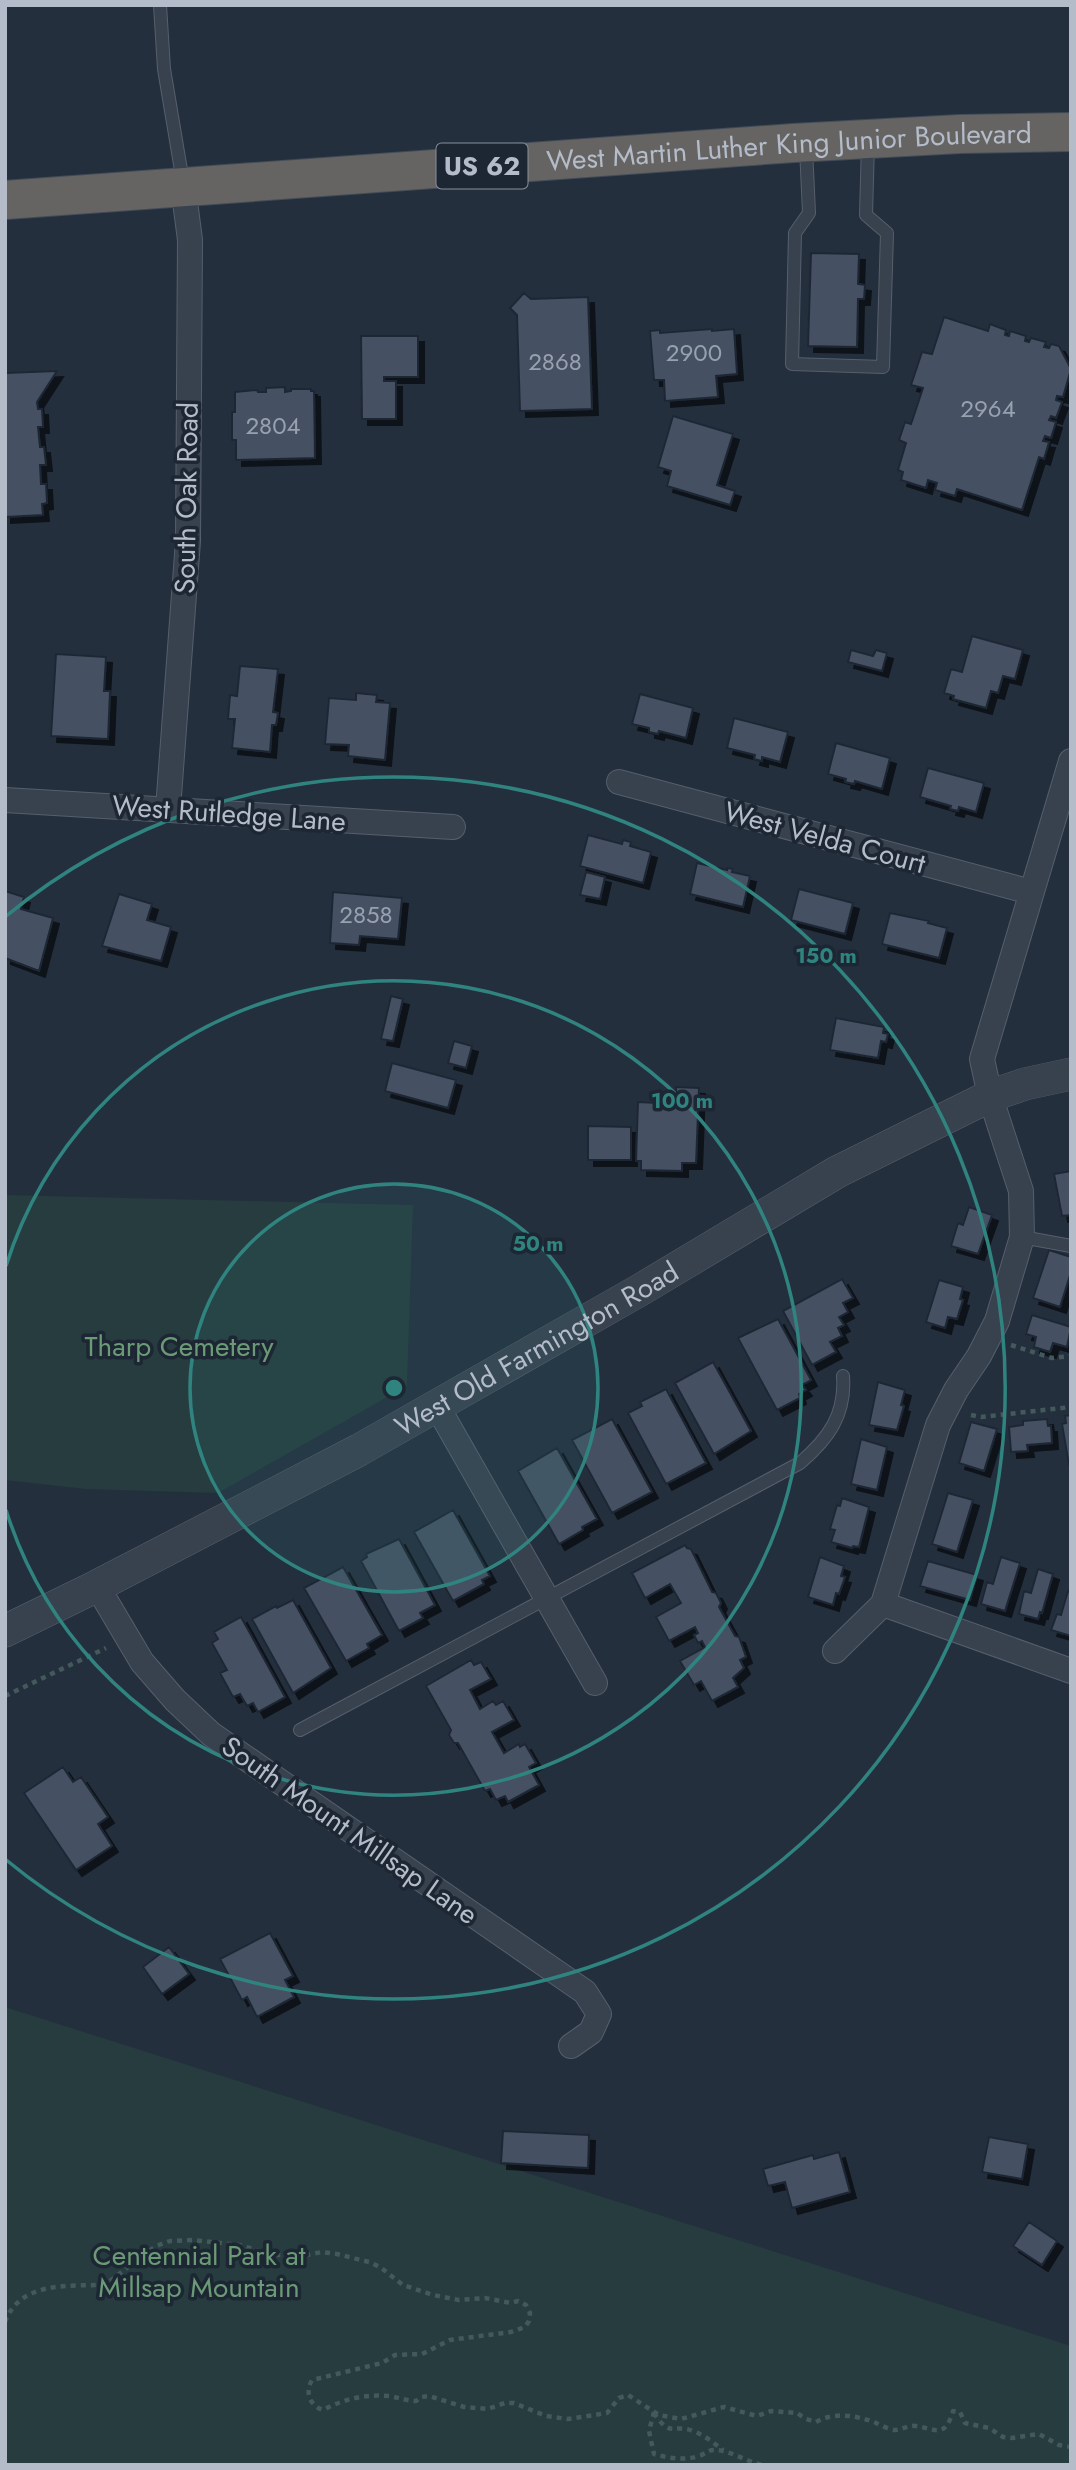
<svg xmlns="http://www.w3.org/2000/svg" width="1076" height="2470" font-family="Jost,sans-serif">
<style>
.green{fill:#263c3f}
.building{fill:#455162;stroke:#1f2835;stroke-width:2;filter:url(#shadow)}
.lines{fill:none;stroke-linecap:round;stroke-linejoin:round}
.service-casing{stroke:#565f6c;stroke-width:14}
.minor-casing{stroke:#565f6c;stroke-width:26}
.tertiary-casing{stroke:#565f6c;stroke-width:33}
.trunk-casing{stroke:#434c59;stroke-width:40}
.path{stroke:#44595c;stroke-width:4.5;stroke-dasharray:5 5;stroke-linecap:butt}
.service{stroke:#38414e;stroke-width:12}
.minor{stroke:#38414e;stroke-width:24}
.tertiary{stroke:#38414e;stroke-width:32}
.trunk{stroke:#656462;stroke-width:38}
.ring{fill:none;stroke:#308480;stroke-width:3.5}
.labels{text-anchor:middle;stroke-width:7;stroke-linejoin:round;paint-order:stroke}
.number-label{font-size:24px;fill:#98a1af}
.shield{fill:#1d2633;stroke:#878f9c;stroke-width:2}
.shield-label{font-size:26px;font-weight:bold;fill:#b4bcc9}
.street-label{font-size:28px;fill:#b4bcc9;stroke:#1d2633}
.park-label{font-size:28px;fill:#6b9a76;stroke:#1d2633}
.centre{fill:#308480;stroke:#1d2633;stroke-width:3.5}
.ring-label{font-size:21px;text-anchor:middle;font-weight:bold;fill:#308480;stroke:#1d2633;stroke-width:7;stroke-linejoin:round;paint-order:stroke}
</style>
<defs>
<filter id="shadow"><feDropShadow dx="6" dy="6" stdDeviation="0" flood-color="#0009"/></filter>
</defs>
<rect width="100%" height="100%" fill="#242f3e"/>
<path class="green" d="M5,1195L413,1205L407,1386L218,1493L86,1489L5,1480Z
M5,2007L1071,2346V2465H5Z"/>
<path class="building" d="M811,253L859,254L858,284L865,285L864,299H858L857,347L808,346Z
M524,293L531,299L588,297L592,409L520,411L517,315L510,308Z
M944,317L988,331L990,324L1006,330L1005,335L1009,336L1010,331L1026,336L1025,341L1029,342L1031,338L1046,342L1044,347L1049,348L1051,344L1059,346L1071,369L1063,397L1057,396L1056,400L1062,402L1056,418L1051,416L1049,420L1056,422L1051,438L1045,436L1043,441L1049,442L1044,459L1039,457L1022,510L957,489L955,496L935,490L937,483L928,480L926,488L901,480L903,472L898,470L906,443L899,440L905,422L911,424L923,388L911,385L922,352L932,354Z
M712,329V331L734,329L737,374L716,376L718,397L665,401L664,380H654L650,331L660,330V333Z
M361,336H418V377H384V381H396V419H362Z
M57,371L37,402L38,409H42L43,427H38L40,447H44L46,465H40L41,484H46L47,503L42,504L43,515L5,517V373Z
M285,387V392L291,391V389H311V391H314L315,458L236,460V440H232V412H235V392L257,390L258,392H266V388Z
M673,416L733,434L717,485L735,491L730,505L667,486L671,471L658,467Z
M972,636L1023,650L1015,679L1003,676L998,693L991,691L986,708L953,699L954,696L944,693L951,669L962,672Z
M851,650L873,656L876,650L887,653L882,671L848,662Z
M56,654L106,657L104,691H110L108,739L51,736Z
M240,666L278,669L273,712L278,713L276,725H272L270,752L232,748L235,719H228L230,695L237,696Z
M356,693L377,695L376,702L390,703L385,760L348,756L349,745L325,744L329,698L356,700Z
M640,694L693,708L686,738L659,731L658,734L649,732V728L632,724Z
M734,718L788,732L780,762L762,757V761L754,759L755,755L727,748Z
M836,743L890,758L882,789L855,781L854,784L845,782L846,779L828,774Z
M928,768L984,783L976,812L959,807L958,811L950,809L951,806L920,797Z
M588,835L622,844L623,840L631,842L630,846L651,852L643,883L580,866Z
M697,863L727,870V868L733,869L732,872L750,876L743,907L690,894Z
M586,872L605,877L600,899L580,895Z
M799,889L853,903L845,934L791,920Z
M5,891L24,897L21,909L53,918L39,971L5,958Z
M333,892L402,898L398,939L360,936L359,945L330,943Z
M119,894L152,904L147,920L171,927L161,961L102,946Z
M890,913L929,921L928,923L947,928L939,958L882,944Z
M391,996L403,999L393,1041L381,1039Z
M836,1018L884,1027L883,1033L888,1034L886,1042L881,1041L878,1058L830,1050Z
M454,1041L472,1046L466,1068L448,1063Z
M392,1063L456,1080L448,1108L385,1091Z
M676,1087L699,1088L696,1163H682V1171L641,1170V1161H636L638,1102L676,1104Z
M588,1126L631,1127V1160H588Z
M1071,1171V1215L1062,1216L1054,1174Z
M969,1207L992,1215L978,1254L951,1246L958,1223L963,1225Z
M1049,1250L1071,1257V1272L1060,1307L1033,1298Z
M842,1279L853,1298L843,1303L848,1312L839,1317L844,1325L838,1328L842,1336L830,1342L836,1352L812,1365L783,1311Z
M939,1280L963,1287L960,1299L963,1300L957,1319L948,1317L945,1328L926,1322Z
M1032,1315L1071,1327L1067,1347L1053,1343L1050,1352L1034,1347L1036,1337L1026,1334Z
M778,1319L811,1380L802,1385L806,1390L799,1394L800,1398L777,1410L738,1338Z
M713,1362L751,1431L714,1454L675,1383Z
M878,1382L905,1390L901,1405L904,1406L897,1430L869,1425Z
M666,1389L706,1463L666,1484L628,1413L642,1406L640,1402Z
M1071,1415V1465H1069L1062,1424L1066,1423L1065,1416Z
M612,1419L652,1492L612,1513L572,1440Z
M1047,1419L1048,1426H1051L1052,1443L1027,1445L1028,1451L1011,1452L1009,1427L1023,1425V1421Z
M971,1422L997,1429L984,1471L959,1463Z
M861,1439L887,1447L877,1490L851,1484Z
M557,1448L597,1519L582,1527L583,1530L559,1544L518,1471Z
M948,1493L973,1500L957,1552L932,1544Z
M842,1498L869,1507L859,1547L853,1546L852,1548L831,1542L835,1530L830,1529L837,1505L840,1506Z
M453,1510L490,1576L482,1580L484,1584L453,1601L414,1532Z
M399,1539L435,1605L420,1613L423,1618L399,1631L361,1561L367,1557L366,1554Z
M685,1545L687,1548L691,1549L712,1592L716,1593L721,1603L719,1607L735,1636L739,1637L746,1657L740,1660L744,1668L733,1678L738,1687L712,1701L701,1681L694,1685L680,1661L705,1647L702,1641L698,1643L694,1635L698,1633L695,1627L669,1641L656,1617L681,1603L670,1584L645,1598L632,1573Z
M820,1557L844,1566L841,1576L845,1577L839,1594L836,1593L833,1605L808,1597Z
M1001,1557L1020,1563L1005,1611L981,1604L987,1582L993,1584Z
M928,1561L977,1575L970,1600L920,1586Z
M343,1567L382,1635L367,1644L369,1648L346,1661L304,1588Z
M1038,1569L1053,1574L1042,1613L1040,1612L1038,1619L1019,1614L1024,1591L1031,1593Z
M1068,1591L1071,1592V1636L1051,1630L1057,1614L1061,1615Z
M293,1600L331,1668L293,1693L252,1619L276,1606L277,1608Z
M241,1617L285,1697L258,1712L253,1703L247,1706L240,1694L233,1697L220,1673L227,1670L212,1643L218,1639L214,1632Z
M471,1660L474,1665L481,1662L491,1679L470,1690L480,1709L493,1701L496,1705L503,1701L514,1720L492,1732L504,1753L519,1744L520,1747L525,1744L536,1763L529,1767L539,1785L508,1802L505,1796L496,1800L490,1789L485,1791L458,1743H454L449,1735L451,1730L426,1686Z
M63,1767L73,1782L81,1777L108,1817L98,1824L112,1846L76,1870L24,1793Z
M270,1933L293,1976L285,1980L294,1997L257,2017L247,1997L242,2000L220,1959Z
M169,1947L189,1974L162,1994L143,1967Z
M503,2131L589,2135L588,2168L501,2163Z
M989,2137L1028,2144L1022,2179L982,2172Z
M839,2152L850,2192L792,2208L785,2182L768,2186L763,2169L813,2155L814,2159Z
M1029,2222L1057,2241L1042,2265L1013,2246Z"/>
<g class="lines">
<defs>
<path id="service" d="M160,5L164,69L183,182
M806,148L809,213L795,233L792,364L883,367L887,233L866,215L868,143
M1022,1237L1071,1246
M300,1730L800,1463C828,1439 846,1415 843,1376"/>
<path id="minor" d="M619,782L1031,892
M5,800L453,827
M168,809L188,541L190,240L183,186
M437,1406L595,1683
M97,1586L142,1662L175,1700L211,1734L585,1992L599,2014L591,2032L571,2046
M883,1604L1071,1671
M835,1651L883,1604L938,1425L956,1390L979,1356L997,1321L1022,1237L1021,1191L990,1096L982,1059L1071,761"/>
<g id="tertiary">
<path id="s1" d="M5,1631L97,1586L359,1450L640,1290L837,1172L990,1096L1025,1084L1071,1074"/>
</g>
<g id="trunk">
<path id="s2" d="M5,200L794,143L960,134L1071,132"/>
</g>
</defs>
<use href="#service" class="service-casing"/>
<use href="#minor" class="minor-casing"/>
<use href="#tertiary" class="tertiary-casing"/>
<use href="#trunk" class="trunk-casing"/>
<path class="path" d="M1011,1345L1052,1358L1071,1356
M971,1415L981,1417L1071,1407
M5,1696L106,1648
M5,2322C20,2282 66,2286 101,2285L110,2281L156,2246L170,2241L193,2240L239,2245L274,2255H307L322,2252L337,2254L369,2262L380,2267L403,2285L433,2295L459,2300L485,2298L511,2303L518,2301L526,2305L530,2313L529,2321L525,2327L511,2332L450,2340L422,2354L395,2355L382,2363L312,2380C305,2392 309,2405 323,2410C344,2399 365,2394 388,2396C398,2397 406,2401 416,2401L421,2397L429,2396L464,2407L488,2409L505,2403H514L546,2416L568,2419L607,2413L619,2398L628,2395L659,2415L681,2419L724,2407L757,2416L771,2411L797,2413L806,2419L816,2422C834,2412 854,2415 874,2422C880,2425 888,2429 894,2430C902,2430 908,2425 916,2426C936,2429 945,2439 953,2411L960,2412L965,2423L989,2428L1003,2437L1012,2438L1039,2434L1059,2445L1071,2447
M654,2412L649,2431L654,2454C668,2458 684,2461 699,2456C705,2454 708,2450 714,2450C731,2450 746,2462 763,2465
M654,2413C671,2439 673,2423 693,2431C704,2435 714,2443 723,2450"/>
<use href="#service" class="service"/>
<use href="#minor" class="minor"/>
<use href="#tertiary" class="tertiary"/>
<use href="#trunk" class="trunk"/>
</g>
<circle cx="394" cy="1388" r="204" fill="#308480" fill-opacity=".12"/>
<g class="ring">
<circle cx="394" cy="1388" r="204"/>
<path d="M6 1266A407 407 0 1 1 6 1510"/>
<path d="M5 917A611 611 0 1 1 5 1859"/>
</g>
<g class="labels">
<g class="number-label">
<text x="694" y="361">2900</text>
<text x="555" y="370">2868</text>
<text x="988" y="417">2964</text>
<text x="273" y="434">2804</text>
<text x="366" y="923">2858</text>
</g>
<rect class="shield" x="436.5" y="143.5" width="91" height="45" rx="5"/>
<g class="shield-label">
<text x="482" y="175">US 62</text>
</g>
<g class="street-label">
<text dy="10" stroke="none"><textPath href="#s2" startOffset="786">West Martin Luther King Junior Boulevard</textPath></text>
<text transform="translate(186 498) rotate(-89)" y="10">South Oak Road</text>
<text transform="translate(229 813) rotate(4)" y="10">West Rutledge Lane</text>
<text transform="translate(825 837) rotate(15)" y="10">West Velda Court</text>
<text dy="10" stroke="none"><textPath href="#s1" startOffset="602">West Old Farmington Road</textPath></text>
<text transform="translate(350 1830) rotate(35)" y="10">South Mount Millsap Lane</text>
</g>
<g class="park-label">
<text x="179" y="1356">Tharp Cemetery</text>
<text x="199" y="2265">Centennial Park at<tspan x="199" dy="32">Millsap Mountain</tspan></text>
</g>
</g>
<circle cx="394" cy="1388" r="10" class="centre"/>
<g class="ring-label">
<text x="826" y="963">150 m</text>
<text x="682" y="1108">100 m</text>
<text x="538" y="1251">50 m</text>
</g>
<rect width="1076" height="2470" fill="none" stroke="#b4bcc9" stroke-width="14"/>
</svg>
